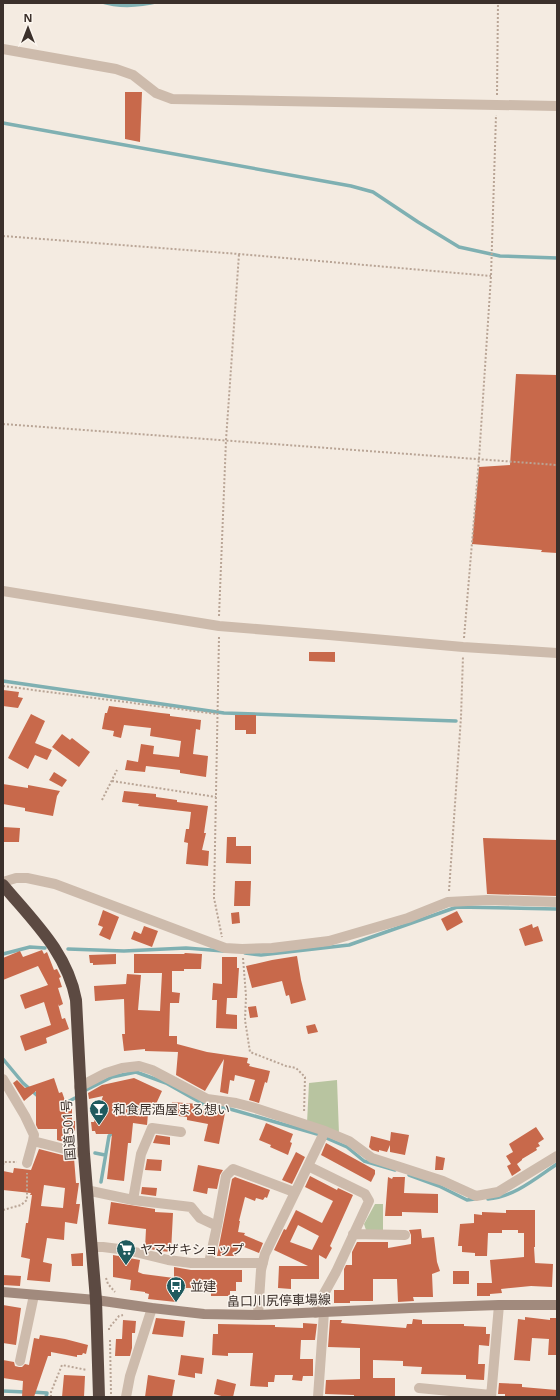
<svg xmlns="http://www.w3.org/2000/svg" width="560" height="1400" font-family="'Open Sans','Noto Sans JP',sans-serif">
<style>
.green{fill:#b8c4a0}
.water{fill:#7fb0b2}
.lines{fill:none;stroke-linecap:round;stroke-linejoin:round}
.stream{stroke:#7fb0b2;stroke-width:3.5}
.building{fill:#c8694b;fill-rule:evenodd}
.path{stroke:#b9a596;stroke-width:2;stroke-dasharray:2 2;stroke-linecap:butt}
.street{stroke:#cdbbac;stroke-width:10}
.secondary{stroke:#a18a7d;stroke-width:10}
.highway{stroke:#5c4a42;stroke-width:12}
.labels{text-anchor:middle;stroke-width:3;stroke-linejoin:round;paint-order:stroke}
.poi-label{font-size:13px;fill:#3b302b;stroke:#fbf5ee;text-anchor:start}
.street-label{font-size:13px;fill:#3b302b;stroke:#fbf5ee}
</style>
<rect width="100%" height="100%" fill="#f4ebe1"/>
<path class="green" d="M337,1080L339,1134L307,1123L309,1083Z
M375,1204H383V1231L366,1230L364,1224Z"/>
<path class="water" d="M99,3H159C138,8 119,9 99,3Z"/>
<g class="lines">
<path class="stream" d="M3,123L351,186L373,192L418,222L459,247L500,256L557,258
M3,681L224,713L456,721
M68,949L124,951L186,948L223,951
M245,953L261,955L349,945L457,907L557,909
M3,954L30,947L45,948
M3,1059L23,1083L40,1098
M86,1090L112,1077L136,1072L166,1083L205,1105L230,1109L317,1134L347,1147L364,1161L395,1170
M62,1105L75,1098
M95,1153L105,1155
M409,1175L439,1186L467,1200L475,1199
M101,1182L109,1136L113,1132
M488,1199C514,1197 536,1178 557,1164
M3,1391L25,1392
M32,1392L47,1393L46,1397"/>
</g>
<path class="building" d="M125,92H142L140,142L125,139Z
M516,374L557,375V553L541,552L542,550L472,544L479,467L510,465Z
M309,652H335V662L309,661Z
M3,690L19,692L18,697L23,698L18,708L3,706Z
M109,706L161,713L170,714V716L201,720L200,730L196,729L193,754L208,756L206,777L180,773V770L146,766L145,772L125,770L127,760L138,762L141,744L154,746L153,754L179,757L181,741L150,736L151,728L124,725L121,738L113,736L114,731L102,729L105,713H107Z
M31,714L45,721L35,743L52,750L47,760L35,755L28,769L8,758Z
M235,715H256V734H246V730H235Z
M62,734L70,740L72,738L90,752L79,767L52,747Z
M54,772L67,780L62,787L49,780Z
M3,784L28,788V785L60,791L57,796L53,816L25,811V808L3,804Z
M124,791L156,794V797L177,800V802L208,806L204,833H206L202,850L209,851L208,866L186,864L188,843L184,842L186,829H189L191,812L138,806L139,804L122,802Z
M3,827L20,828L19,842H3Z
M227,837H236V846H251V864L226,863Z
M483,838L557,840V896L487,894Z
M235,881H251L250,906H234Z
M103,910L119,917L110,940L99,935L103,927L98,925Z
M457,911L463,922L447,931L441,919Z
M239,912L240,923L232,924L231,913Z
M532,924L533,928L538,926L543,941L525,946L519,929Z
M144,926L158,931L152,947L131,939L134,931L141,934Z
M42,950L44,954L47,952L54,970L57,969L61,977L59,978L62,987L58,988L63,1004L59,1006L58,1004L62,1019L65,1018L69,1029L46,1038L47,1043L25,1051L20,1036L51,1025L44,1002L25,1009L20,995L48,985L38,966L3,980V958L20,951L23,957Z
M185,953L202,954L201,969H184V971H172V992L180,993L179,1003H170L169,1036H177V1044L207,1052L248,1058L247,1063L250,1064L249,1066L270,1071L267,1083L265,1082L259,1103L249,1100L255,1080L235,1075L234,1081L230,1080L228,1094L220,1092L224,1059L205,1091L176,1075L178,1052L145,1051V1049L124,1051L122,1034H125L124,999L95,1001L94,986L126,984L127,974L141,975L138,1010L160,1011L162,973H134V954H184Z
M116,954V964L93,965V963H90L89,955Z
M297,956L301,980L306,1000L291,1004L289,995L286,996L282,981L252,988L246,966L272,960Z
M222,957H237V968H239L237,998H227L226,1014L237,1015V1029L216,1028L217,1000H212L213,983L222,984Z
M256,1006L258,1017L250,1018L248,1007Z
M315,1024L318,1032L308,1034L306,1026Z
M54,1078L59,1093L62,1092L68,1109H72V1121H75V1131H70V1144L57,1140V1129H38L36,1125V1091L24,1101L13,1083L17,1080L25,1088Z
M134,1078L162,1091L156,1104L149,1103L147,1125L133,1123L131,1143H128L124,1181L107,1179L112,1134H96L95,1131H92L91,1122H94L103,1096L89,1099L88,1093L102,1085Z
M172,1102L198,1104L196,1108L225,1113L219,1144L204,1141L208,1124L187,1120V1117L170,1115Z
M266,1123L293,1134L290,1142L292,1143L288,1155L270,1147L271,1145L259,1140Z
M536,1127L544,1139L538,1143L540,1146L536,1148L537,1150L522,1159V1160L517,1164L521,1170L512,1176L507,1166L511,1164L506,1156L513,1152L509,1144Z
M391,1132L409,1135L405,1155L390,1152V1145L387,1152L379,1150V1152L372,1150L369,1147L371,1136L390,1141Z
M156,1135L170,1137V1145L153,1143Z
M326,1143L375,1170V1174L371,1182L321,1155Z
M39,1149L74,1158L76,1183H79L76,1204H80L77,1224L65,1222L64,1240L47,1238L43,1262L52,1264L50,1282L27,1280L30,1259L21,1257L26,1223H28L32,1195H30L31,1193L3,1190V1171L13,1173L14,1168L31,1170ZM44,1185L65,1188L63,1208L41,1206Z
M296,1152L305,1157L292,1184L282,1180Z
M436,1156L445,1158L443,1170H435Z
M147,1159L162,1160L161,1171L145,1170Z
M198,1165L223,1170L220,1175L217,1189L208,1188L207,1194L193,1191Z
M310,1176L337,1190L338,1188L353,1195L330,1246L332,1248L326,1259L319,1255V1279H291V1289L278,1288L279,1266H308L274,1250L284,1229L286,1230L296,1210L322,1223L333,1201L305,1187ZM298,1225L319,1236L312,1250L290,1242Z
M235,1177L270,1190L267,1198L265,1197L263,1200L256,1198L255,1201L245,1197L239,1221H240L238,1232L245,1233L244,1235L263,1243L259,1253L239,1245L236,1256H217L232,1179Z
M388,1177L392,1179L393,1177H405L404,1193L438,1194V1213L402,1212V1216H385Z
M142,1187L157,1188L156,1196L141,1194Z
M111,1202L155,1209V1212L173,1213L171,1252L160,1251L145,1248L146,1229L108,1224Z
M506,1210H535V1247H534L535,1263L553,1264L552,1287L531,1286L501,1289L502,1293L490,1294V1296H477V1283H492L490,1260L524,1257V1233H518V1230H502V1233H488L487,1256H475V1253L462,1252V1246H458L460,1224L474,1223V1214L482,1215V1212L506,1213Z
M421,1229L422,1238L434,1237L437,1262L440,1271L432,1274L433,1297H413L414,1301L398,1302L397,1279H373V1301H350V1303H334V1290H344V1269L346,1265H352V1252L357,1242H388V1248L411,1244V1235L409,1230Z
M83,1253V1266H72L71,1254Z
M113,1255L140,1260L138,1272L143,1274L174,1278V1267L191,1270H242V1282H236V1291H230V1296H211V1288H177L176,1302L148,1299L149,1294L145,1293V1292L130,1290L131,1280L113,1277Z
M453,1271H469V1284H453Z
M3,1275L21,1276L20,1286L3,1285Z
M3,1305L21,1308L16,1345L3,1343Z
M525,1317L550,1320V1318H557V1355H548L549,1339L532,1338L530,1361L514,1360L518,1319L525,1320Z
M156,1318L185,1321L183,1337L152,1334Z
M413,1319L422,1320V1324H464V1326L486,1327V1334H490L489,1346L479,1345L478,1364H485L484,1380L466,1379V1375L421,1374L422,1367L403,1366V1361L373,1360V1378H395V1397H354V1395L325,1394L326,1380L360,1379V1348L328,1347L330,1320H342L341,1323L406,1328L407,1324H412Z
M123,1320L136,1321L135,1333H132V1348L130,1356H115L116,1339H122Z
M303,1323L317,1324L315,1340H301L300,1359H313V1376H303L302,1381L292,1380L293,1375H275L274,1382H268V1387L250,1386L253,1353H228V1356L212,1355L213,1334H218V1324L275,1325V1327L303,1328Z
M40,1335L65,1339L88,1345L86,1354L83,1353L82,1355H77V1357L51,1352V1356H48L34,1397H22L23,1381L3,1378V1360L14,1362L15,1366L19,1367H22L25,1364L29,1365L34,1338L39,1339Z
M181,1355L204,1358L202,1374L195,1373V1378L178,1375Z
M64,1375L85,1376L84,1397H62Z
M148,1375L175,1380L172,1397H145Z
M217,1379L236,1384L233,1397H225L214,1394Z
M499,1383L522,1384V1387L557,1390V1397H505V1394H498Z"/>
<g class="lines">
<path class="path" d="M497,95L498,3
M3,236L239,254L491,276
M3,424L557,465
M219,616L226,440L239,254
M219,637L214,898L222,937
M464,638L479,459L491,276L496,115
M3,686L217,714
M112,781L216,797
M102,800L117,770
M449,891L461,717L463,656
M243,958L246,996L245,1020L250,1052L286,1066L296,1068L305,1077L304,1113
M3,1165L4,1162H17
M3,1210L21,1205L27,1200V1173
M106,1278L108,1284L115,1292
M109,1330V1328L119,1316L123,1315
M110,1340L111,1394
M51,1397V1392L62,1365L87,1370"/>
<path class="street" d="M3,49L116,69L133,75L156,93L172,99L557,106
M3,591L219,626L329,635L463,647L557,653
M3,882L16,878H27L55,884L225,948L242,949L272,948L329,941L408,918L448,902L487,900L557,902
M3,1079L25,1116L34,1135L33,1141L84,1154
M79,1087L106,1073L122,1068L139,1066L152,1070L207,1099L236,1103L255,1108L325,1131L349,1141L372,1158L443,1181L476,1196L498,1192L557,1156
M27,1163L33,1141
M308,1166L365,1194L369,1201L336,1272L321,1299L316,1313
M86,1190L133,1200L191,1207L200,1218L217,1226L226,1176L233,1169L294,1192
M133,1200L141,1154L152,1128L181,1132
M353,1234L405,1235
M91,1247H103L127,1250L168,1260L191,1263H263
M209,1263L217,1226
M258,1315L261,1270L265,1254L325,1131
M20,1361L34,1295
M419,1388L491,1395
M126,1397L130,1376L152,1308
M318,1397L324,1312
M491,1397L499,1305"/>
<path class="secondary" d="M3,1292L96,1300L152,1308L204,1314L258,1315L411,1308L499,1305H557"/>
<path class="highway" d="M3,885C33,921 67,952 76,1000L84,1154L96,1300L99,1397"/>
</g>
<defs>
<symbol id="bar-pin" viewBox="-11 -11 22 30"><path d="M0 17L-7.5 6A9.5 9.5 0 1 1 7.5 6Z" fill="#1f5a5e" stroke="#fbf5ee"/><path d="M-6-5H6L.8 .8V4.5H3.5V6h-7V4.5H-.8V.8Z" fill="#fff"/></symbol>
<symbol id="supermarket-pin" viewBox="-11 -11 22 30"><path d="M0 17L-7.5 6A9.5 9.5 0 1 1 7.5 6Z" fill="#1f5a5e" stroke="#fbf5ee"/><path d="M-6-5.5h2.5l.6 2H6L4.5 2H-2.5L-4.4-4H-6ZM-1.5 3.2a1.3 1.3 0 1 0 .1 0ZM3 3.2a1.3 1.3 0 1 0 .1 0Z" fill="#fff"/></symbol>
<symbol id="bus-pin" viewBox="-11 -11 22 30"><path d="M0 17L-7.5 6A9.5 9.5 0 1 1 7.5 6Z" fill="#1f5a5e" stroke="#fbf5ee"/><path d="M-5-6H5V4H4V6H2V4H-2V6H-4V4H-5ZM-3.5-4V0h7V-4ZM-3.5 1.2v1.5H-2V1.2ZM2 1.2v1.5H3.5V1.2Z" fill="#fff"/></symbol>
</defs>
<g fill-rule="evenodd">
<use href="#bar-pin" x="88" y="1098" width="22" height="30"/>
<use href="#supermarket-pin" x="115" y="1238" width="22" height="30"/>
<use href="#bus-pin" x="165" y="1275" width="22" height="30"/>
</g>
<g class="labels">
<g class="poi-label">
<text x="113" y="1114">和食居酒屋まる想い</text>
<text x="140" y="1254">ヤマザキショップ</text>
<text x="190" y="1291">並建</text>
</g>
<g class="street-label">
<text transform="translate(68 1130) rotate(-94)" y="5">国道501号</text>
<text transform="translate(279 1300) rotate(-1)" y="5">畠口川尻停車場線</text>
</g>
</g>
<rect width="560" height="1400" fill="none" stroke="#3b302b" stroke-width="8"/>
<g transform="translate(28 28)" stroke="#fbf5ee" stroke-width="3" paint-order="stroke">
<path d="M0-3L7 15L0 10L-7 15Z" fill="#3b302b"/>
<text y="-6" font-size="11" font-weight="bold" text-anchor="middle" fill="#3b302b">N</text>
</g>
</svg>
